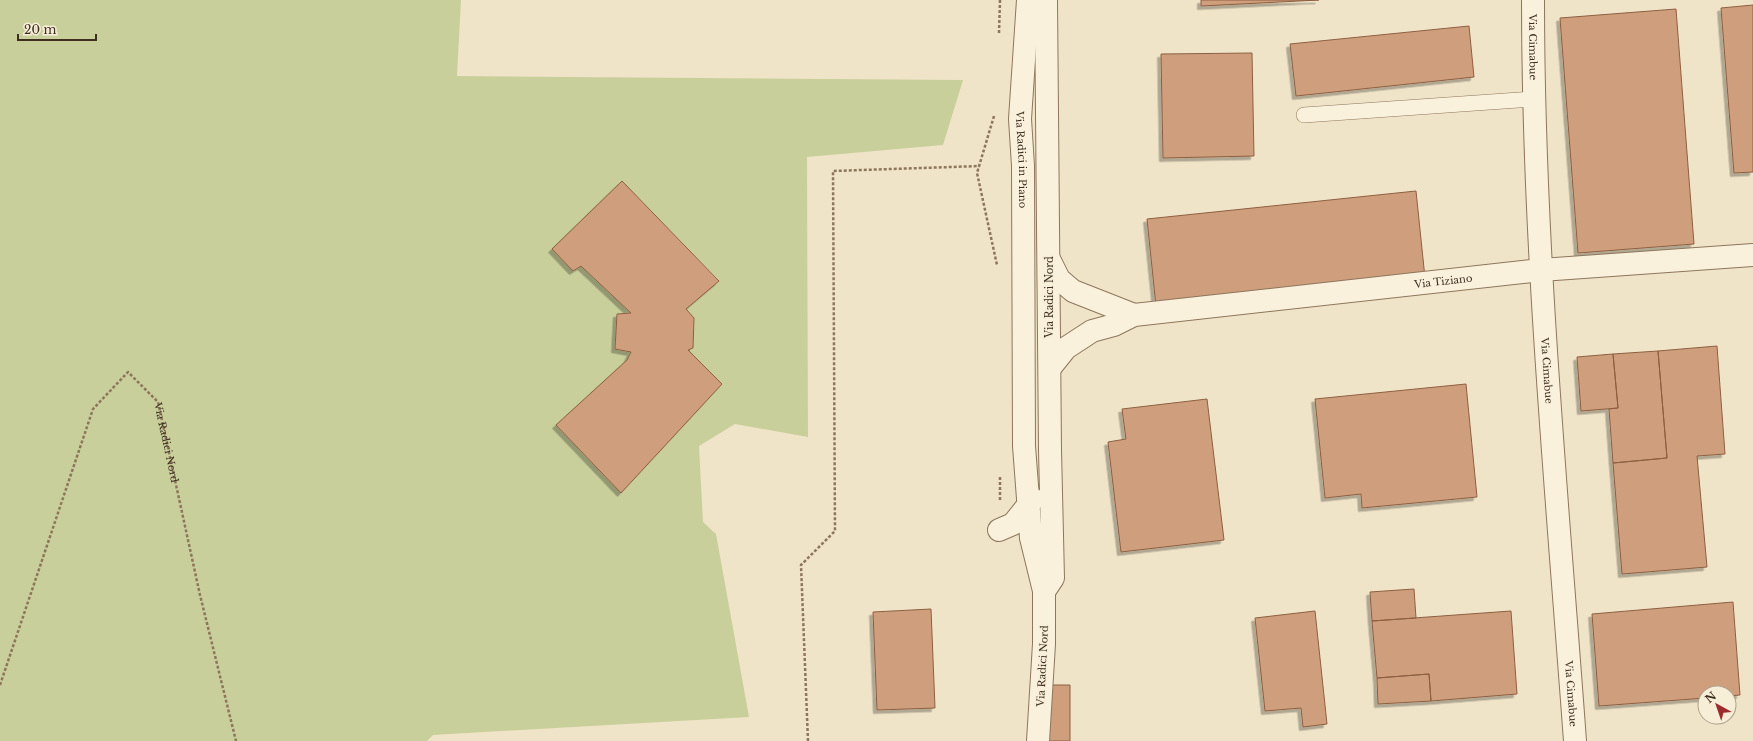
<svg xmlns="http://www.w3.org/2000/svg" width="1753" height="741" font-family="'Libre Baskerville',serif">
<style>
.green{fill:#c9cf9b;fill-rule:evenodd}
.building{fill:#cf9f7d;stroke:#8d5f41;filter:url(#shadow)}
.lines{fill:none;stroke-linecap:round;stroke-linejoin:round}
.lane-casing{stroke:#8d765c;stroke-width:16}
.street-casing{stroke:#8d765c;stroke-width:24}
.path{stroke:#8d765c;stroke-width:2.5;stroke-dasharray:3 2;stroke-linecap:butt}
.lane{stroke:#faf1dc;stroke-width:15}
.street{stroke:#faf1dc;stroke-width:22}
.labels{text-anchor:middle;stroke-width:3;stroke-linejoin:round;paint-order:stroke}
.street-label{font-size:10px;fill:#3d2e20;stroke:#f7eed8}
</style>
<defs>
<filter id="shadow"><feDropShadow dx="-3.5" dy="3.5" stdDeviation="0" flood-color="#0004"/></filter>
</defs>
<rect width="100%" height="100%" fill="#f0e4c8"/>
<path class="green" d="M0,0H461L457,76L963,80L943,145L807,157L808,437L735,424L699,446L703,522L716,534L749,717L433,735L427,741H0ZM622,181L719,280L686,309L693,348L688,350L722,384L621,493L556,425L627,360L631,352L615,349L617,314L631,313L581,266L573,271L552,249Z"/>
<path class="building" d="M1201,0H1319L1201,6Z
M1753,5V172L1734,173L1721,8Z
M1676,9L1694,244L1578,253L1560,18Z
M1469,26L1474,77L1296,96L1290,44Z
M1252,53L1254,156L1163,158L1161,54Z
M622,181L719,281L686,309L694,318L693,348L688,350L722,384L621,493L556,425L627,360L631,352L615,349L617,314L631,313L581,266L573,271L552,249Z
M1416,191L1425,278L1156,306L1147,219Z
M1717,346L1725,454L1697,456L1707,567L1622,574L1613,463L1667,458L1658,351Z
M1658,351L1667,458L1613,463L1609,409L1618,408L1613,354Z
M1613,354L1618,408L1581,411L1577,357Z
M1466,384L1477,497L1362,508L1361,494L1325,498L1315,399Z
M1207,399L1224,540L1121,552L1108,442L1126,439L1122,409Z
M1414,589L1416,618L1372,621L1370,592Z
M1733,602L1740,695L1729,696V693H1705V698L1599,706L1592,614Z
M931,609L935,708L877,710L873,612Z
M1315,611L1327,724L1303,727L1301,708L1265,711L1255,618Z
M1511,611L1517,694L1431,701L1429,674L1377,678L1372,621Z
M1429,674L1431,701L1378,704L1377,678Z
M1044,685H1070V741H1044Z"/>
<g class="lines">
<defs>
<path id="lane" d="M1304,115L1533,99"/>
<g id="street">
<path id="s2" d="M1028,0L1020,119L1023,166L1024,446L1031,538L1044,591V644L1038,741"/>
<path id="s3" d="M1533,0C1533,247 1557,494 1575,741"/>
<path d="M1049,259L1059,279L1073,291L1134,315"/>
<path id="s4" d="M1050,368L1066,348L1092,331L1114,325L1134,315L1541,270L1753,255"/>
<path d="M999,530L1013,524L1033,499"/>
<path d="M1045,590L1053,578L1050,450L1046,0"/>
</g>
</defs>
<use href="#lane" class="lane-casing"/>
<use href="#street" class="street-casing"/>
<g class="path">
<path d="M999,33L1000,0"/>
<path d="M994,116L977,173L997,265"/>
<path d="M1000,500V477"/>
<path id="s1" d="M0,685L93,409L128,372L158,402L200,595L236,741"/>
<path d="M808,741L801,565L835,531L833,171L980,166"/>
</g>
<use href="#lane" class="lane"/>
<use href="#street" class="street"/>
</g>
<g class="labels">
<g class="street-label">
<text dy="4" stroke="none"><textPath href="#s3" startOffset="47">Via Cimabue</textPath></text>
<text dy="4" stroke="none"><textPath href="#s2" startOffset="160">Via Radici in Piano</textPath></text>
<text dy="4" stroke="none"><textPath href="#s4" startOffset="413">Via Tiziano</textPath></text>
<text transform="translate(1049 297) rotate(-90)" y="4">Via Radici Nord</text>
<text dy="4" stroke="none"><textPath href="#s3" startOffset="371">Via Cimabue</textPath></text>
<text dy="4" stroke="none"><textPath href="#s1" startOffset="426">Via Radici Nord</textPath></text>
<text transform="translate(1042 666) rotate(-87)" y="4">Via Radici Nord</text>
<text dy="4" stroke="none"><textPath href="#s3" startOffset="695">Via Cimabue</textPath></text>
</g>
</g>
<g transform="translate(1717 705) rotate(320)"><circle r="19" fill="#f7eed8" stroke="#ada18e"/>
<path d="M0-3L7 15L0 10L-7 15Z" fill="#9e2a2b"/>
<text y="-6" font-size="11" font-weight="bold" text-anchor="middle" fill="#3d2e20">N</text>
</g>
<path d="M18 34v6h78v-6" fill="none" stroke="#3d2e20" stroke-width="2"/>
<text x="24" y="34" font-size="12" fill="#3d2e20" stroke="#f7eed8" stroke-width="3" paint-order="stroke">20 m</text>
</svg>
